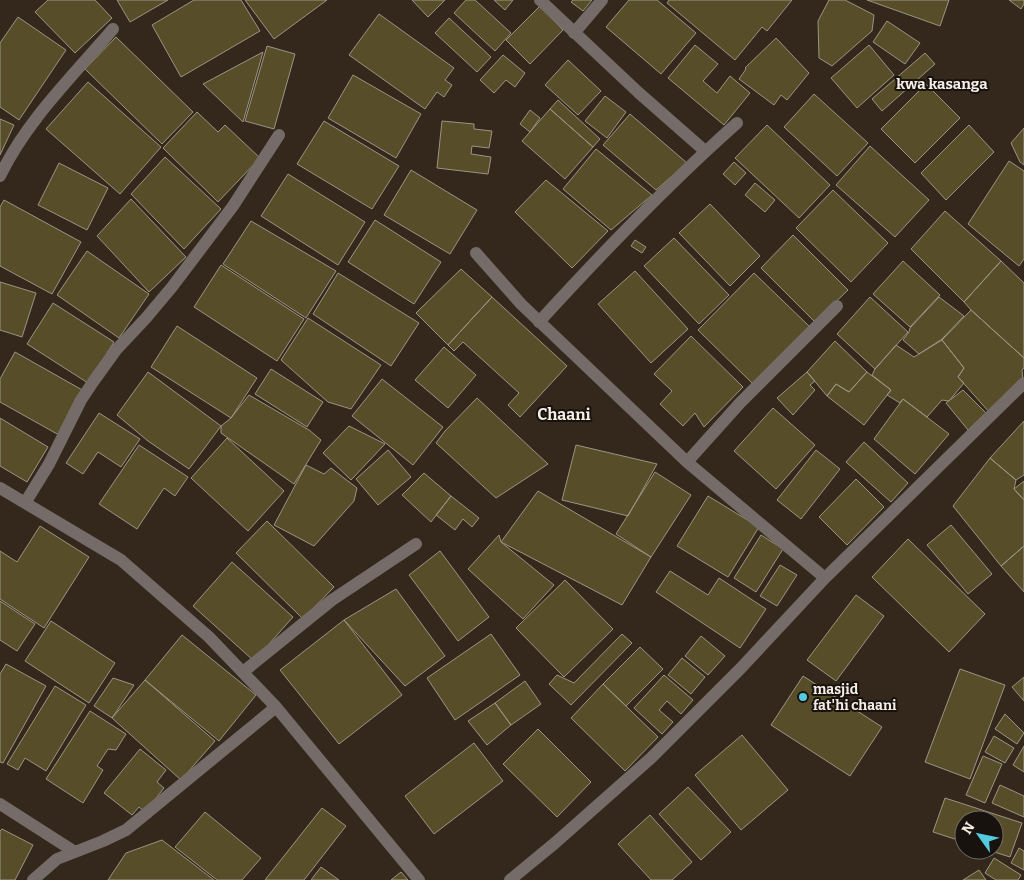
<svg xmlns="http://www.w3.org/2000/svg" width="1024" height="880" font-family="Bitter,serif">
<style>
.building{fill:#574e29;stroke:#9a9583}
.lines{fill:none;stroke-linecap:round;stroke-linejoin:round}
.minor{stroke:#756c69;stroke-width:12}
.poi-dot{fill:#55cadf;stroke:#17120d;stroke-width:2}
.labels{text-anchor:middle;stroke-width:4;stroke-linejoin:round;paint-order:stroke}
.poi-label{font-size:14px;font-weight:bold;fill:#f6eee6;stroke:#17120d;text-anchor:start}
.neighbourhood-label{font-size:15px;font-weight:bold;fill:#f6eee6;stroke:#17120d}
.quarter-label{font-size:16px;font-weight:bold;fill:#f6eee6;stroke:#17120d}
</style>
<rect width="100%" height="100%" fill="#34281c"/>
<path class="building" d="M48,0H95L112,18L75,53L35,12Z
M117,0H168L130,22Z
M194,0H241L260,31L181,77L152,25Z
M245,0H327L274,39Z
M412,0H445L428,17Z
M466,0H475L511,33L495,51L454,13Z
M494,0H513L505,10Z
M573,0H592L583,11L571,2Z
M629,0H657L696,33L661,74L606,27Z
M669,0H792L767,31L762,27L735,60L667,3Z
M829,0H845L874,15L872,31L832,66L819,58L818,21Z
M867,0H949L940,26Z
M1009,0H1024V4L1021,9Z
M540,6L563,30L530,64L506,40Z
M379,14L454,68L445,80L452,85L444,97L437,92L425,109L349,55Z
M18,17L66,50L19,120L0,107V43Z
M449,18L491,57L477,72L435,33Z
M887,21L920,43L905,64L873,42Z
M116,37L193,112L162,144L85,69Z
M776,38L809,73L787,100L781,95L774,105L739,79L746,69L745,68Z
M695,45L718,64L703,81L717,93L730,76L750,93L724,125L668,78Z
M869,45L894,75L857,108L831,78Z
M267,46L295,54L274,129L245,121Z
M263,52L243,122L203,84Z
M925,53L935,64L882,111L872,99Z
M503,55L525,73L515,87L506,80L494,93L480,80Z
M568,60L601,91L578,115L545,85Z
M353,75L421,114L396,158L328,118Z
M88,82L161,147L120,194L46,129Z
M926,84L960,118L915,163L881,129Z
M814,94L868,143L837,176L784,127Z
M605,96L626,112L607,138L585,121Z
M558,100L600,139L593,147L550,109Z
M550,109L593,147L565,179L522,141Z
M530,110L540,118L530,132L520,124Z
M197,112L218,132L225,125L260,158L218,202L163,148Z
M630,114L687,163L656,190L603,145Z
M0,119L14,125L0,155Z
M324,121L399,166L372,209L297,164Z
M442,121L474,124V129L492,131L489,148L472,146L471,154L491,157L488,174L437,168Z
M767,125L830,185L799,218L735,158Z
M969,125L994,152L946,200L921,173Z
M1024,128V165L1020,162L1011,143Z
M870,146L929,200L895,237L836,185Z
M596,149L652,195L611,230L563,189Z
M165,157L221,209L184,249L131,194Z
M1009,161L1024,171V259L1019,266L968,224Z
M734,162L746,173L735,185L723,174Z
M59,163L108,188L87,230L38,205Z
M411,170L477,210L450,254L384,215Z
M288,174L365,222L338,265L261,216Z
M546,180L608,231L572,268L515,212Z
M755,183L775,200L765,212L745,195Z
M833,190L888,243L851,282L796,228Z
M131,199L186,257L149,292L97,236Z
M4,200L81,242L52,294L0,266V207Z
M710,204L760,256L730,286L679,233Z
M945,211L1001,261L964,302L911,249Z
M375,220L441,262L414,304L348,262Z
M251,221L336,271L306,318L223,264Z
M793,235L848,290L815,322L761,268Z
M674,238L729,295L699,324L644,266Z
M635,240L646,247L642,253L631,246Z
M87,251L149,294L119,338L57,295Z
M903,261L940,295L910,327L873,294Z
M1001,261L1024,283V358L971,310L964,302Z
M221,265L304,319L277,361L194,307Z
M461,269L492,297L448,345L416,313Z
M635,271L688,329L651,363L598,304Z
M338,273L419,323L391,366L313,314Z
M754,273L810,327L754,385L698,330Z
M0,282L36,293L22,337L0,330Z
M492,297L567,366L520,417L508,405L519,393L463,342L454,351L448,345Z
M870,297L908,332L875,369L837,334Z
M939,297L964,316L942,339L919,354L903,340L909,332L910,328Z
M53,303L114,342L88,383L27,344Z
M971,310L1024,358V368L1022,370L1023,383L990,413L958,377L964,368L942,340Z
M308,318L381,365L351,409L328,402L281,360Z
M177,326L257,378L231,418L151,367Z
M691,336L743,387L704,427L695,413L683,426L660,404L672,391L654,374Z
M942,340L964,368L958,377L964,383L949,401L942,400L927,417L903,399L900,403L887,395L891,390L872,375L875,369L896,345L914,357Z
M835,341L867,372L849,392L836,384L827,396L807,372Z
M444,347L476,375L448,408L415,380Z
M15,352L84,391L59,435L0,402V379Z
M271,369L323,402L307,427L255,394Z
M148,372L221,426L189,469L148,441L117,415Z
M807,372L815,381L810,385L815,390L793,415L777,398Z
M867,372L891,390L864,425L827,396L836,384L849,392Z
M382,379L443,427L413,465L352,416Z
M963,390L986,413L968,430L946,403Z
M249,395L309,430L321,440L294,484L221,433V426L231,418Z
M477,398L548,464L496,498L436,443L445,431Z
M903,399L949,434L915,474L874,439Z
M773,408L815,445L776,489L734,451Z
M99,413L140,439L121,467L98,452L83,474L66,463Z
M0,418L48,447L27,482L0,466Z
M1024,421V475L1016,480L990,458Z
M349,426L385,444L351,480L323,453Z
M227,438L284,491L248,531L191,478Z
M864,442L908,483L891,502L846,462Z
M139,445L188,477L175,496L164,488L137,529L99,504Z
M576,445L657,464L628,516L562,500Z
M388,450L411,477L378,505L356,479Z
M816,450L840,469L801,519L777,500Z
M990,458L1016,480L1014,489L1024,500V546L1001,566L953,506Z
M306,465L324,474L331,468L357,488L354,501L314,546L274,525Z
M655,472L691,495L651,557L616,534Z
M424,473L451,496L431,522L402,495Z
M856,479L884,507L847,545L819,517Z
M1024,481V500L1014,489Z
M538,491L651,557L622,605L501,542Z
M451,496L479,518L472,527L463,519L455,530L436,515Z
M708,496L759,527L728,577L677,546Z
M267,521L334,587L303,619L236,553Z
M951,525L992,574L968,594L927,545Z
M40,526L89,557L44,628L0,599V551L17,562Z
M499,535L501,542L554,585L523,619L468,569Z
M761,535L783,549L756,592L734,578Z
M908,539L985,614L949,652L872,577Z
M1024,546V592L1001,566Z
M440,551L489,617L458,641L409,575Z
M232,562L293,617L254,661L193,606Z
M780,565L797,575L777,606L760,596Z
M670,571L708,595L719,578L766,609L740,648L656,592Z
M565,580L613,629L564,677L516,628Z
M396,589L445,656L405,686L344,620Z
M856,595L884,616L836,681L807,660Z
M0,601L35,624L17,651L0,640Z
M344,620L402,695L339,744L280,670Z
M51,621L115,663L89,703L25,661Z
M491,634L520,675L455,720L427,678Z
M622,634L632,643L571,705L549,684L557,675L574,683Z
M182,635L256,695L219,741L145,680Z
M701,636L725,656L708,675L685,656Z
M640,647L663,669L626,706L603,684Z
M682,658L705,677L691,694L668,675Z
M6,664L46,686L3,763L0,762V674Z
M960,669L1005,685L970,779L925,762Z
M664,675L693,700L681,714L667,701L659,710L673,722L662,734L634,708Z
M803,676L882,727L850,776L771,725Z
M1024,677V701L1012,687Z
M113,678L134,685L112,718L94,706Z
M145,680L215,741L181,780L112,718Z
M525,681L541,704L511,725L495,703Z
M603,684L658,737L625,771L571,718Z
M55,686L86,705L46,771L25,758L18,770L7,764Z
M495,703L511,725L487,745L468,721Z
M90,711L126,734L116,750L108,749L97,766L103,770L83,803L46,779Z
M1005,714L1024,733L1017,744L995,729Z
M538,729L591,782L557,817L503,764Z
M742,735L788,790L741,830L695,775Z
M994,736L1014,748L1005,763L985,752Z
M474,743L503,781L434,834L405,796Z
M1024,746V772L1013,765Z
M140,749L166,770L157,782L164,788L145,812L139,807L132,815L104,793Z
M983,756L1002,764L985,803L966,795Z
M1000,785L1024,796V817L992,803Z
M688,787L731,832L701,860L659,814Z
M945,798L1022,823L1010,857L988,850H994V820H964V842L933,832Z
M322,808L346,826L304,880H265Z
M205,812L261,858L242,880H217L175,847Z
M650,815L692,862L672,880H651L618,844Z
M2,829L33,845L15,880H0V831Z
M162,840L214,880H108L126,853Z
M1019,848L1024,851V870L1011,863Z
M994,858L1021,875L1018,880H996L985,873Z
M321,867L339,880H311Z
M979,870L986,880H963Z
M401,872L408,880H391Z"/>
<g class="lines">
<path class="minor" d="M540,0L639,93L705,151
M574,33L602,0
M0,176C27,120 73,76 113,29
M476,253L521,304L687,462L825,578
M539,322C602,253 667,185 737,123
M687,462L740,403L837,306
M0,488L121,560L209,637L276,707L419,880
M25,503L49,464L81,400L93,382L116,350L146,318L172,287L233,206L279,135
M243,672L332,600L416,544
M0,804L75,852L103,841L126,830L276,707
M33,880L57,859L75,852
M510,880L555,843L651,758L741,668L825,578L1024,383"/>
</g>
<circle class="poi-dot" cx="803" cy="697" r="5"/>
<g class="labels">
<g class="poi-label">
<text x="813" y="694">masjid<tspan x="813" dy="16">fat'hi chaani</tspan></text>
</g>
<g class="neighbourhood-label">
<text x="942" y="89">kwa kasanga</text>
</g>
<g class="quarter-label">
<text x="564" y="420">Chaani</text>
</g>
</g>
<g transform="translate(979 835) rotate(303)"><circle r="24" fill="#17120d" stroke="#706a64"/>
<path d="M0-4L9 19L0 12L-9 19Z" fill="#55cadf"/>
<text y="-8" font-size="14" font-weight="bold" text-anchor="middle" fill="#f6eee6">N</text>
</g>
</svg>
